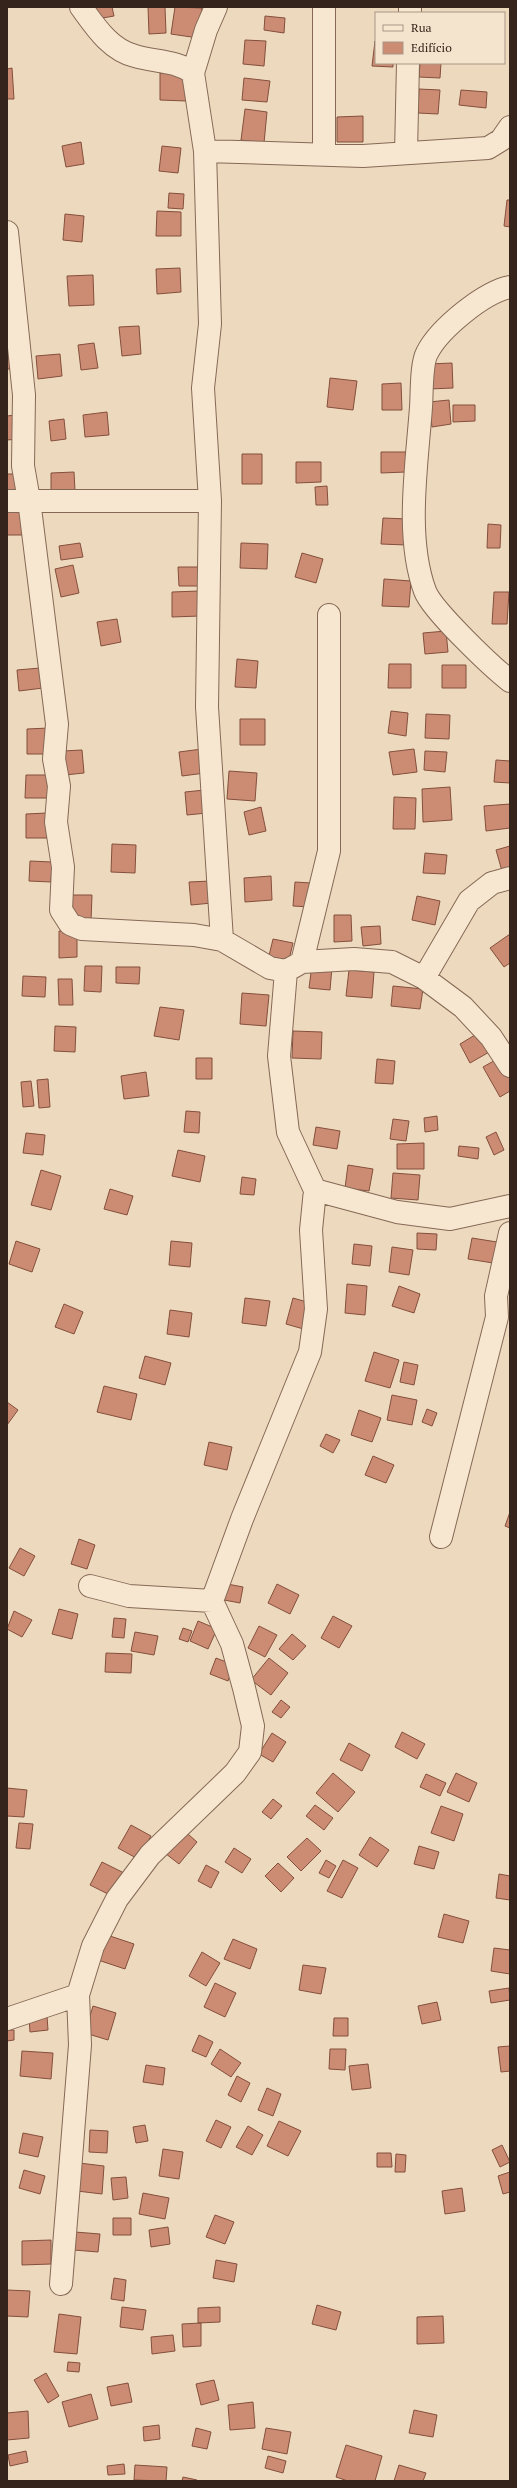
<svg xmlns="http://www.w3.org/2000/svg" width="517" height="2488" font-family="'PT Serif',serif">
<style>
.building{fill:#cc8c73;stroke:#844f3c}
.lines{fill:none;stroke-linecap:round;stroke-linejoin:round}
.minor-casing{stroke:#856956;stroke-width:24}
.minor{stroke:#f8e7d0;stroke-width:22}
</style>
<rect width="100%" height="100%" fill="#edd9bd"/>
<path class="building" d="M95,7H112L114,16L97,19Z
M148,7H165L166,33L149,34Z
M175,7L202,8L198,38L171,34Z
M265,16L285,18L284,33L264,30Z
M245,40L266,41L264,66L243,64Z
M375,41L376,63H393V67L372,66Z
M420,63H441L440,78L419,77Z
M12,68L14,99H7V69Z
M160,73H186V101L160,100Z
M244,78L270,81L267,102L242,100Z
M419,89L440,90L438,114L418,113Z
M461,90L487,92L486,108L459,105Z
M245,109L267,112L264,143L241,140Z
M363,116V142H337V117Z
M81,142L84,164L66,167L62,146Z
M162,146L181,148L178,173L159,171Z
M169,193L184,194L183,209L168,208Z
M507,200H510V227L504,226Z
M157,211L181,212V236H156Z
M65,214L84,216L82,242L63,240Z
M180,268L181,292L157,294L156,269Z
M93,275L94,305L69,306L67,276Z
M139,326L141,354L122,356L119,327Z
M94,343L98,368L81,370L78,345Z
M7,346H10V369H7Z
M60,354L62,376L38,379L36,356Z
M452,363L453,388L429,389V364Z
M330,378L357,381L353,410L327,407Z
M401,383L402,410H382V384Z
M449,400L451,424L432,427L429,402Z
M453,405H475V421L453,422Z
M107,412L109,435L85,437L83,415Z
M15,415L18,439L7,440V416Z
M64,419L66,439L51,441L49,421Z
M381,452H406V472L381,473Z
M242,454H262V484H242Z
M296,462H321V482L296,483Z
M74,472L75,491L51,492V473Z
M7,474H16V491L7,492Z
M327,486L328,505H316L315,487Z
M22,507L23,535H7V508Z
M383,518L408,519L406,545L381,544Z
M488,524L501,525L500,548H487Z
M80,543L83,557L61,560L59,546Z
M241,543L268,544L267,569L240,568Z
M302,553L323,559L316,583L295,577Z
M73,565L79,593L61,597L55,569Z
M178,567H198V586H179Z
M384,579L411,581L409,607L382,606Z
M199,591L200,616L172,617V592Z
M494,592H509L507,624H492Z
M117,619L121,642L101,646L97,622Z
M446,631L448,652L425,654L423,633Z
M237,659L258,661L256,688L235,687Z
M389,664H411V688H388Z
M442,665H466V688H442Z
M40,668L43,688L19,691L17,670Z
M391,711L408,713L406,736L388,733Z
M426,714L450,715L449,739L425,738Z
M240,719H265V745H240Z
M49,728V754H27V729Z
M202,749L205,773L182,776L179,752Z
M414,749L417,772L393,775L389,752Z
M82,750L84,773L65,775L63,751Z
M425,751L447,752L445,772L424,770Z
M496,760L510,761V783L494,782Z
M229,771L257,773L255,801L227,799Z
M26,775H51L50,798H25Z
M450,787L452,820L423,822L422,789Z
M205,790L207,813L187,815L185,792Z
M394,797L416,798L415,829H393Z
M510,804V828L486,831L484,806Z
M261,807L266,831L249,835L244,812Z
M47,813V838H26V814Z
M112,844L136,845L135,873L111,872Z
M510,846V869L502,871L496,850Z
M425,853L447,855L445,874L423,873Z
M30,861L52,862L51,882L29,881Z
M271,876L272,900L245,902L244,878Z
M211,881L212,903L191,905L189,882Z
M295,882L311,883L310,907L293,906Z
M70,895H92L91,921L70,920Z
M417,896L440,901L435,925L412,920Z
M334,915H351L352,941L334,942Z
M380,926L381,944L363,946L361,927Z
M59,931H77V957L59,958Z
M510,934V963L504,967L490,948Z
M273,939L293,943L287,968L267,964Z
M312,965L332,967L330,990L309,988Z
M85,966H102L101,992L84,991Z
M116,967H140L139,984L116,983Z
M349,970L374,972L372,998L346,996Z
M23,976L46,977L45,997L22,996Z
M58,979H72L73,1005H59Z
M393,986L423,989L420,1009L391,1006Z
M242,993L269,995L266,1026L240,1024Z
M160,1007L184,1010L179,1040L154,1036Z
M55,1026L76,1027L75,1052L54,1051Z
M293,1031L322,1032L321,1059L292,1058Z
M480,1032L491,1051L470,1063L460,1044Z
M196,1058H212V1079H196Z
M499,1058L510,1077V1091L500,1097L483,1067Z
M377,1059L395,1061L393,1084L375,1083Z
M146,1072L149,1096L124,1099L121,1076Z
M48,1079L50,1107L39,1108L37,1080Z
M31,1081L34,1106L23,1107L21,1082Z
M186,1111L200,1112L199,1133L184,1132Z
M437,1116L438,1130L425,1132L424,1118Z
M393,1119L409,1121L406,1141L390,1139Z
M316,1127L340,1131L337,1149L313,1145Z
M496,1132L504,1150L494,1155L486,1137Z
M26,1133L45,1135L43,1155L23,1153Z
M424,1143V1169H397V1144Z
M459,1146L479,1148L478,1159L458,1156Z
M178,1150L205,1156L200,1182L172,1176Z
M348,1165L373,1169L369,1191L345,1188Z
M41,1170L61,1176L51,1210L31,1205Z
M393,1173L420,1175L418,1200L391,1198Z
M242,1177L256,1179L254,1195L240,1194Z
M110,1189L133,1196L127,1215L104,1209Z
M417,1233L437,1234L436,1250L417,1249Z
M472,1238L497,1242L493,1263L468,1259Z
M16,1241L40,1249L32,1272L9,1264Z
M171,1241L192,1243L190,1267L169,1265Z
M354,1244L372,1246L370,1266L352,1264Z
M392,1247L413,1250L409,1275L389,1272Z
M347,1284L367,1286L365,1315L345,1313Z
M399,1286L420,1294L414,1313L392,1306Z
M245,1298L270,1301L266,1326L242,1323Z
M293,1298L314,1304L307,1330L286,1324Z
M64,1304L83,1312L74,1334L55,1327Z
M170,1310L192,1313L189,1337L167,1334Z
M374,1352L399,1360L390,1388L365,1381Z
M145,1356L171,1363L165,1385L139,1378Z
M404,1362L418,1365L414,1385L400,1382Z
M104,1386L137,1394L131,1420L97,1412Z
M392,1395L417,1400L412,1425L387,1420Z
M7,1402L18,1410L7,1425Z
M427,1409L437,1413L432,1426L422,1422Z
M359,1410L381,1418L372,1442L351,1435Z
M326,1434L340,1440L333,1453L320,1446Z
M209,1442L232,1447L227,1470L204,1465Z
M373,1456L394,1465L386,1483L365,1475Z
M510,1512V1528L505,1526Z
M79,1539L95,1545L87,1569L71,1564Z
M20,1548L35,1556L24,1576L9,1568Z
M222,1583L243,1587L240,1603L219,1599Z
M277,1584L299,1595L290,1614L268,1603Z
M59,1609L78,1614L72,1639L52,1634Z
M14,1611L32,1620L22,1637L7,1629Z
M333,1616L352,1626L339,1648L321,1638Z
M114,1618L126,1619L124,1638L112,1637Z
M198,1621L217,1629L208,1649L190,1641Z
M259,1626L277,1635L265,1657L248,1648Z
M183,1628L192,1631L188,1642L179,1639Z
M135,1632L158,1636L154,1655L131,1651Z
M292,1634L306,1646L293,1660L279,1649Z
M106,1653L132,1654L131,1673L105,1672Z
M216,1658L234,1665L228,1681L210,1674Z
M269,1658L288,1673L271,1695L251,1680Z
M281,1700L290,1707L281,1718L272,1712Z
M402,1732L425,1744L417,1759L395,1747Z
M272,1733L286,1742L273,1762L259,1754Z
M349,1743L370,1755L362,1771L340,1760Z
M333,1773L355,1792L338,1812L316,1793Z
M456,1773L477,1783L469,1802L447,1792Z
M426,1774L446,1783L440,1796L420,1787Z
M7,1788L27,1790L24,1817L7,1816Z
M273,1799L282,1806L271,1819L262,1812Z
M315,1805L333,1818L324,1830L306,1816Z
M441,1806L463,1814L454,1841L431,1833Z
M19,1823L33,1824L30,1849L16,1848Z
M131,1825L151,1836L138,1859L118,1848Z
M180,1827L197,1842L179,1864L161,1850Z
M370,1837L389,1850L377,1867L359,1855Z
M307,1838L321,1851L301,1871L287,1857Z
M419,1846L439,1852L434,1869L414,1864Z
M234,1848L251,1859L242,1873L225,1862Z
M326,1860L336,1866L329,1878L319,1873Z
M343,1860L358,1868L342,1898L327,1891Z
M102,1862L126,1874L114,1897L90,1885Z
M278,1863L294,1878L281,1892L265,1876Z
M206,1865L219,1872L211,1888L198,1881Z
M499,1874L510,1876V1900L496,1898Z
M444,1914L469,1921L463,1943L438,1937Z
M107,1935L134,1944L125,1969L98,1960Z
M233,1939L257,1949L250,1969L224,1959Z
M494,1948L510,1950V1974L491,1971Z
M202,1952L220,1963L206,1986L189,1976Z
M303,1965L326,1968L321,1994L299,1990Z
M215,1983L236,1993L225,2017L204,2007Z
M509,1988L510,2000L491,2003L489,1991Z
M437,2002L441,2020L422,2024L418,2006Z
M93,2006L116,2013L108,2040L85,2033Z
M47,2016L48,2030L30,2032L29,2018Z
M334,2018H348V2036H333Z
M7,2030H14V2040L7,2041Z
M199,2035L213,2042L206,2057L192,2051Z
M510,2046V2071L501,2072L498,2047Z
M220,2049L241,2063L231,2077L211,2064Z
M330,2049H346L345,2070L329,2069Z
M22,2051L53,2053L51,2079L20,2076Z
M368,2064L371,2088L352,2090L349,2066Z
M146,2065L165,2068L163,2085L143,2082Z
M237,2076L250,2083L241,2102L228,2095Z
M267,2088L281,2094L273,2116L258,2110Z
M216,2120L231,2127L221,2148L206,2141Z
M279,2121L301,2131L288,2156L267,2146Z
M145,2125L148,2141L136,2143L133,2127Z
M248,2126L263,2135L252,2155L236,2147Z
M90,2130L108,2131L107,2153L89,2152Z
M23,2133L43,2137L38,2157L19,2153Z
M502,2145L510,2162L500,2167L492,2150Z
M163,2149L183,2152L179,2179L159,2176Z
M377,2153H391L392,2167H377Z
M396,2154L406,2155L405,2172H395Z
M79,2163L104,2166L102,2194L77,2191Z
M24,2170L45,2176L40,2194L19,2188Z
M510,2172V2192L503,2194L498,2176Z
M126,2177L128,2198L113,2200L111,2178Z
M462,2188L465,2211L445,2214L442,2191Z
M143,2193L169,2198L165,2219L139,2214Z
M215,2215L234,2222L225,2244L206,2237Z
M113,2218H131V2235H113Z
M168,2227L170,2244L151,2247L149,2230Z
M75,2232L100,2234L98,2252L74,2250Z
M51,2240V2264L22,2265V2241Z
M216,2260L237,2264L234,2282L213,2278Z
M114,2278L126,2280L124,2301L111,2299Z
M7,2290L30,2291L28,2317L7,2316Z
M317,2305L341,2312L336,2330L312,2324Z
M122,2307L146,2310L143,2330L120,2327Z
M220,2307V2322L198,2323V2308Z
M59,2314L81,2317L77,2354L54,2352Z
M443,2316L444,2343L417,2344V2317Z
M201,2323V2346L183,2347L182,2324Z
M173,2335L175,2351L152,2354L151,2337Z
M68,2362L80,2363L79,2372L67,2371Z
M46,2373L59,2396L48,2403L34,2380Z
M214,2380L219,2400L201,2405L196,2384Z
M128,2383L132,2402L111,2406L107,2387Z
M91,2394L98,2419L69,2427L62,2402Z
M253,2402L255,2428L230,2430L228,2405Z
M414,2410L437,2415L433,2437L409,2433Z
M28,2411L29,2438L7,2440V2413Z
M159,2425L160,2439L144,2441L143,2427Z
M196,2428L211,2432L207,2449L192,2446Z
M266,2428L291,2432L287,2454L262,2449Z
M346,2445L382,2456L375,2481H348L336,2477Z
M26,2451L28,2462L10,2466L8,2455Z
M268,2456L286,2461L283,2473L265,2468Z
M124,2464L125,2474L108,2475L107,2466Z
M135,2465L167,2467L166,2481L134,2480Z
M399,2465L426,2473L423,2481H394Z
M183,2477L197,2480V2481H182Z"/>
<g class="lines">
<defs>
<path id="minor" d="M81,7C95,26 110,50 135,56C155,62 176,60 193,73L205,151L210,324L203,388L210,501L207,707L222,940
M324,7V154
M410,13V7
M193,73L206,30L216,7
M205,151L363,156L488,148L501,140L510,127
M406,153L408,63
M7,232L24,395L23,466L29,500L57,724L54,759L59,786L56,822L63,867L61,910L70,924L82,929L194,935L222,940L270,968L286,971L302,962L354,959L392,962L424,978L463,1007L491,1037L510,1066
M510,287C484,292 439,329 427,353C421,364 422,394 421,407C417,464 405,537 425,591C432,610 492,667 510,681
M7,501H210
M302,962L329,851V615
M424,978L469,901L492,883L510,878
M315,1190L397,1212L450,1219L510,1206
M441,1537L497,1317L496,1296L510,1233
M90,1586L129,1596L212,1601
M7,2019L78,1995
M61,2284L80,2045L78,1995L93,1946L117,1899L150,1855L235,1773L250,1752L253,1726L244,1688L232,1644L212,1601L242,1519L310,1352L316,1309L311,1230L315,1190L288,1132L279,1056L286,971"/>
</defs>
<use href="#minor" class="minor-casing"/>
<use href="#minor" class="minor"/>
</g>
<rect width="517" height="2488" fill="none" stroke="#34241b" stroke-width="16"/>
<rect x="375" y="12" width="130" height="52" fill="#f5e4cd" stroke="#a89786"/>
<rect x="383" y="25" width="20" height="6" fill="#f8e7d0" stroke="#a89786"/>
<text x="411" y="32" font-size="12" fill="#34241b">Rua</text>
<rect x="383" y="42" width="20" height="12" fill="#cc8c73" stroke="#a89786"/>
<text x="411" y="52" font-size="12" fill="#34241b">Edifício</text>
</svg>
